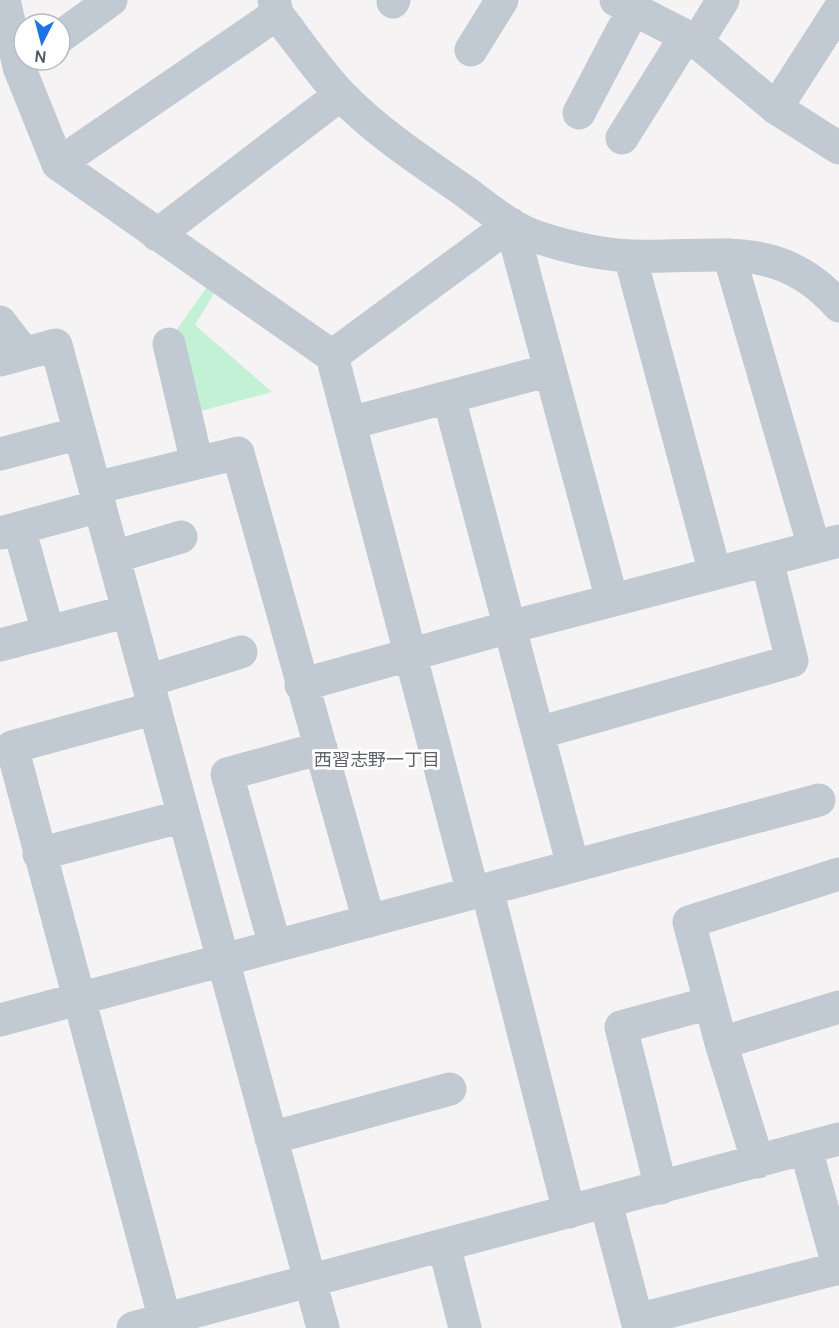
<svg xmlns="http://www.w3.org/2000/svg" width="839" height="1328" font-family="Manrope,'Noto Sans JP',sans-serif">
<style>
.green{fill:#c3f1d5}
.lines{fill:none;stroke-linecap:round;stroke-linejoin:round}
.minor{stroke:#c1cad2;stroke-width:33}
.labels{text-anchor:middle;stroke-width:6;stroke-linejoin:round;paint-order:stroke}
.neighbourhood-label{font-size:18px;fill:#5f6368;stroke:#fff}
</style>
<rect width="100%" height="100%" fill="#f5f3f3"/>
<path class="green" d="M207,287L216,290L195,325L272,392L197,412L177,329Z"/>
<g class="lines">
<path class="minor" d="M4,0L19,67L58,164L332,356L473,893
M274,0L277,14C298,41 318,71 342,96C379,134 423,162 467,193C489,209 513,230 540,238C568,247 603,255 633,256C714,259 779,237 839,306
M616,0L697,42L776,108L839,148
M393,2L394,0
M60,37L111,0
M697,42L723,0
M471,50L502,0
M776,108L839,10
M579,113L633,10
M622,138L686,36
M58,164L277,14
M157,235L340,95
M729,255L814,547
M630,256L715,573
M0,322L24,353
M169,344L197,463
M332,356L511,224L612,600
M0,360L56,345L323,1328
M449,398L573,866
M350,423L550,370
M0,454L80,433
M95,488L238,453L369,921
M19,528L48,632
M0,533L100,506
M114,557L181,537
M0,645L128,611
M147,681L241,652
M301,685L510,627L839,541
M155,708L12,747L165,1320
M538,733L792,661L767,560
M39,854L184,816
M487,889L569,1212
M275,946L227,774L321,748
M0,1020L819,800
M721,1043L839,1007
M271,1138L450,1089
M806,1149L839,1269
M758,1162L721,1043L689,922L839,874
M661,1188L621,1027L710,1003
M606,1203L639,1328
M444,1245L465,1328
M637,1320L839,1268
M133,1328L839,1139"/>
</g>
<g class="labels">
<g class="neighbourhood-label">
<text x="377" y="766">西習志野一丁目</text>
</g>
</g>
<g transform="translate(42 42) rotate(186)"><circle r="28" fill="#ffffff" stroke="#b7bbc0" stroke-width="1.5"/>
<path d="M0-4.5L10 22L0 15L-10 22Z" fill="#1a73e8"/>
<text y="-9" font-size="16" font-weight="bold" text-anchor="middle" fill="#4a5661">N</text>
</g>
</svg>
